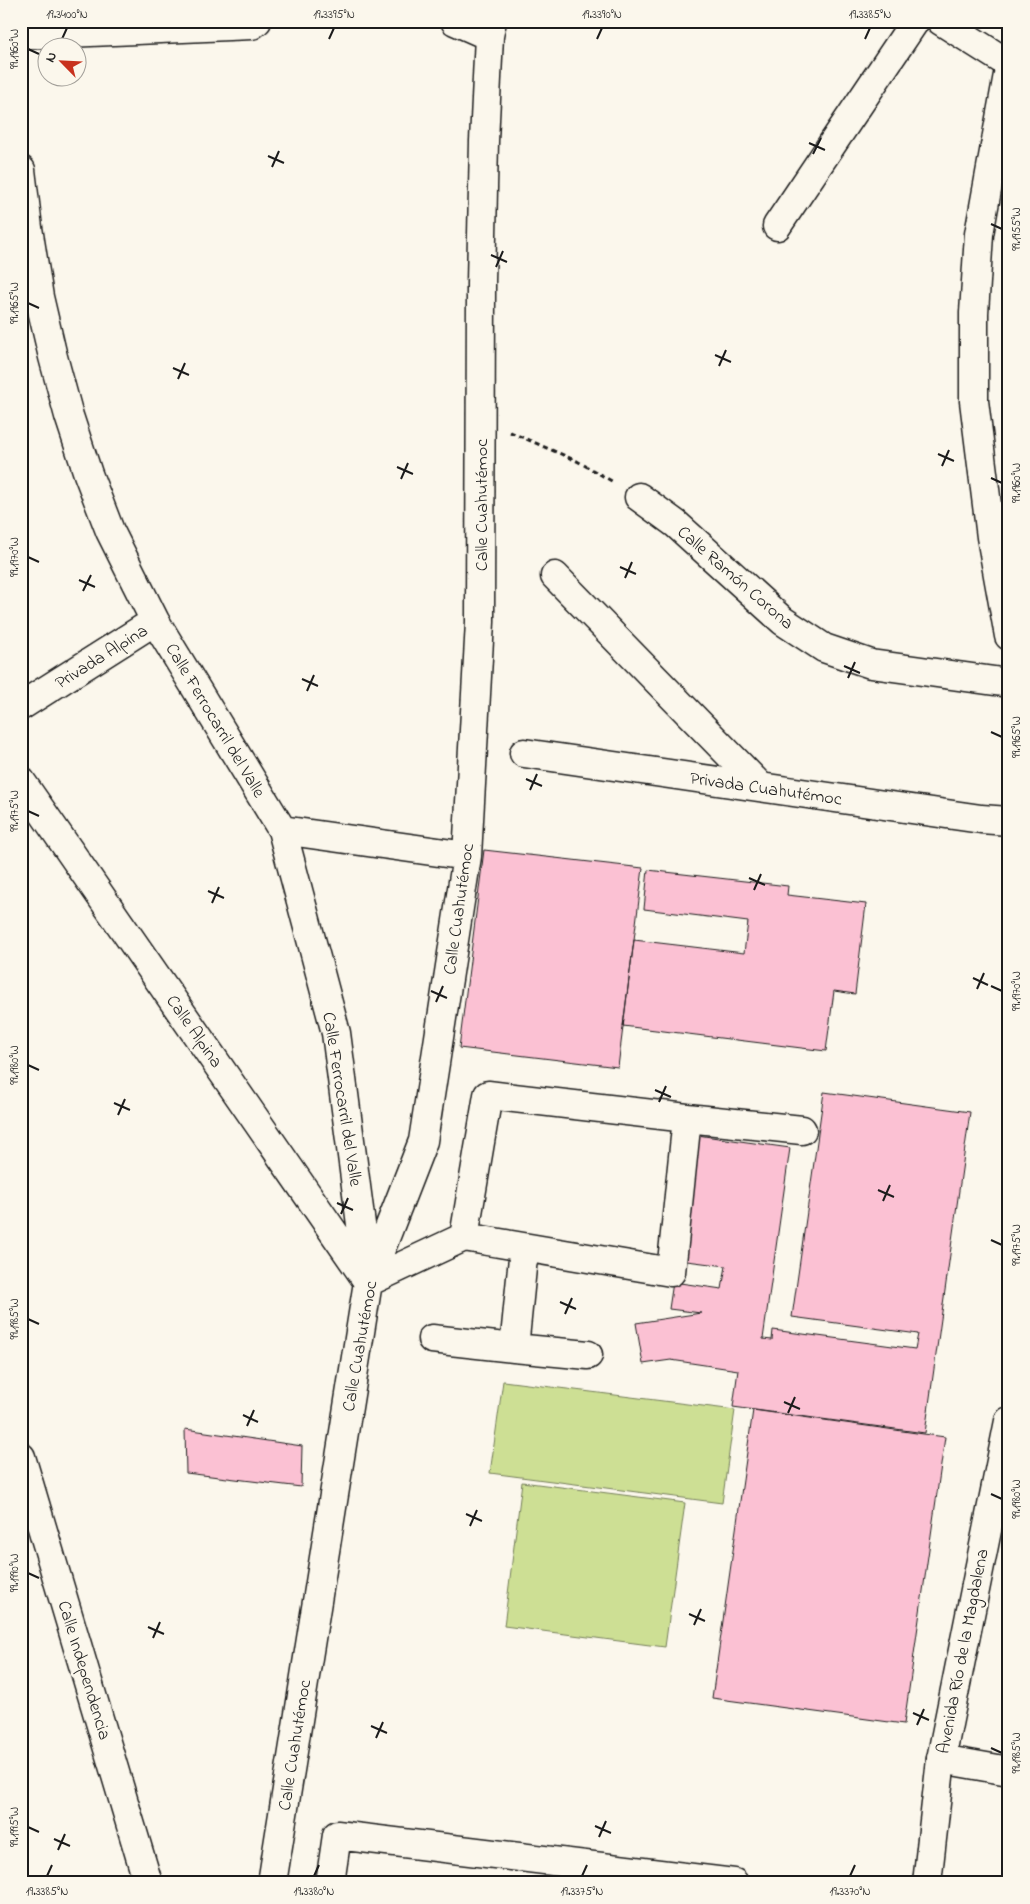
<svg xmlns="http://www.w3.org/2000/svg" width="1030" height="1904" font-family="'Indie Flower',sans-serif">
<style>
.green{fill:#cddf94;stroke:#747e58}
.building{fill:#fbc1d3;stroke:#1c1c1c}
.lines{fill:none;stroke-linecap:round;stroke-linejoin:round}
.minor-casing{stroke:#1c1c1c;stroke-width:31}
.major-casing{stroke:#1c1c1c;stroke-width:31}
.path{stroke:#1c1c1c;stroke-width:3;stroke-dasharray:5 4;stroke-linecap:butt}
.minor{stroke:#fbf7ec;stroke-width:28}
.major{stroke:#fbf7ec;stroke-width:28}
.ticks{fill:none;stroke:#1c1c1c;stroke-width:2}
.labels{text-anchor:middle;stroke-width:4.5;stroke-linejoin:round;paint-order:stroke}
.street-label{font-size:18px;fill:#1c1c1c;stroke:#fbf7ec}
.neatline{fill:none;stroke:#1c1c1c;stroke-width:2}
.ticks-label{font-size:12px;text-anchor:middle;fill:#1c1c1c}
</style>
<rect width="100%" height="100%" fill="#fbf7ec"/>
<filter id="ink" filterUnits="userSpaceOnUse"><feTurbulence type="fractalNoise" baseFrequency=".02" numOctaves="2"/><feDisplacementMap in="SourceGraphic" scale="10" xChannelSelector="R" yChannelSelector="G"/><feConvolveMatrix kernelMatrix="1 2 1 2 8 2 1 2 1" color-interpolation-filters="sRGB"/></filter>
<g filter="url(#ink)">
<path class="green" d="M503,1381L735,1410L722,1503L490,1473Z
M522,1482L685,1503L665,1647L504,1626Z"/>
<path class="building" d="M484,850L643,868L618,1067L459,1048Z
M648,870L788,886L787,895L866,904L855,994L834,991L826,1051L623,1026L634,940L744,953L748,922L644,909Z
M824,1092L970,1112L925,1433L733,1407L738,1370L671,1360L643,1364L636,1323L701,1313L669,1309L673,1282L722,1289L726,1266L679,1260L697,1135L790,1148L763,1339L772,1340L773,1330L915,1349L918,1334L792,1317Z
M753,1410L945,1437L904,1724L712,1698Z
M185,1429L302,1446L301,1487L186,1473Z"/>
<g class="lines">
<defs>
<path id="minor" d="M455,21L489,36
M941,21L1009,64
M21,35L252,25L257,21
M21,170L28,228L39,297L53,357L69,416L88,474L110,531L155,621L282,830L336,1033L368,1278
M777,226L915,21
M639,497L676,524L783,621L824,648L871,664L1009,683
M555,576L761,787
M21,706L155,621
M524,753L981,819L1009,821
M21,781L366,1279
M282,830L467,856
M687,1118L802,1130
M524,1248L514,1348L588,1355
M368,1282L464,1237L671,1272L687,1118L488,1095L464,1237
M432,1339L514,1348
M21,1457L148,1883
M941,1759L1009,1771
M272,1883L368,1282L423,1141L467,856L480,622L481,283L484,141L489,36L492,21
M330,1883L337,1835L734,1883"/>
<path id="major" d="M1009,69L979,234L974,313V401L991,537L1009,636
M927,1883L941,1759L1009,1421"/>
</defs>
<use href="#minor" class="minor-casing"/>
<use href="#major" class="major-casing"/>
<path class="path" d="M510,432L577,461L615,483"/>
<use href="#minor" class="minor"/>
<use href="#major" class="major"/>
</g>
</g>
<path class="ticks" d="M62,39L67,28M329,39L334,28M597,39L602,28M865,39L870,28M28,49L39,54M809,143L825,150M813,154L821,138M268,156L284,163M272,167L279,151M991,224L1002,229M491,255L507,262M496,267L503,251M28,303L39,308M715,355L731,362M719,366L726,350M173,368L189,375M178,379L185,363M938,454L954,461M942,466L949,450M397,467L413,474M991,478L1002,483M401,479L408,463M28,557L39,562M620,567L636,574M625,578L632,562M79,580L95,587M83,591L91,575M844,666L860,673M848,678L855,662M302,679L318,686M307,691L314,675M991,732L1002,737M526,779L542,786M530,790L537,774M28,811L39,816M749,878L765,885M754,890L761,874M208,891L224,898M212,903L219,887M973,978L988,985M991,986L1002,991M977,989L984,973M431,991L447,998M436,1002L443,986M28,1065L39,1070M655,1090L671,1097M659,1102L666,1086M114,1103L130,1110M118,1115L125,1099M878,1190L894,1197M883,1201L890,1185M337,1203L353,1210M341,1214L348,1198M991,1240L1002,1245M560,1302L576,1309M565,1314L572,1298M28,1319L39,1324M784,1402L800,1409M788,1413L795,1397M243,1415L258,1422M247,1426L254,1410M991,1494L1002,1499M466,1514L482,1521M470,1526L477,1510M28,1573L39,1578M689,1614L705,1621M694,1625L701,1609M148,1627L164,1634M153,1638L160,1622M913,1713L929,1720M917,1725L924,1709M371,1726L387,1733M376,1738L383,1722M991,1748L1002,1753M595,1826L611,1833M28,1827L39,1832M599,1837L606,1821M54,1839L70,1846M58,1850L65,1834M47,1876L52,1865M314,1876L319,1865M582,1876L587,1865M850,1876L855,1865"/>
<g class="labels">
<g class="street-label">
<text transform="translate(481 505) rotate(-90)" y="6">Calle Cuahutémoc</text>
<text transform="translate(736 577) rotate(41)" y="6">Calle Ramón Corona</text>
<text transform="translate(101 656) rotate(-32)" y="6">Privada Alpina</text>
<text transform="translate(216 720) rotate(59)" y="6">Calle Ferrocarril del Valle</text>
<text transform="translate(766 788) rotate(8)" y="6">Privada Cuahutémoc</text>
<text transform="translate(458 909) rotate(-82)" y="6">Calle Cuahutémoc</text>
<text transform="translate(195 1031) rotate(55)" y="6">Calle Alpina</text>
<text transform="translate(343 1099) rotate(81)" y="6">Calle Ferrocarril del Valle</text>
<text transform="translate(359 1346) rotate(-80)" y="6">Calle Cuahutémoc</text>
<text transform="translate(962 1651) rotate(-79)" y="6">Avenida Río de la Magdalena</text>
<text transform="translate(85 1670) rotate(73)" y="6">Calle Independencia</text>
<text transform="translate(294 1745) rotate(-81)" y="6">Calle Cuahutémoc</text>
</g>
</g>
<rect width="1030" height="1904" fill="none" stroke="#fbf7ec" stroke-width="55"/>
<g transform="translate(62 62) rotate(294)"><circle r="24" fill="#fbf7ec" stroke="#a29f99"/>
<path d="M0-4L9 19L0 12L-9 19Z" fill="#c8321e"/>
<text y="-8" font-size="14" font-weight="bold" text-anchor="middle" fill="#1c1c1c">N</text>
</g>
<rect x="28" y="28" width="974" height="1848" class="neatline"/>
<g class="ticks-label">
<text x="67" y="18">19.3400°N</text>
<text x="334" y="18">19.3395°N</text>
<text x="602" y="18">19.3390°N</text>
<text x="870" y="18">19.3385°N</text>
<text transform="translate(14 49) rotate(-90)" y="4">99.1960°W</text>
<text transform="translate(1016 229) rotate(-90)" y="4">99.1955°W</text>
<text transform="translate(14 303) rotate(-90)" y="4">99.1965°W</text>
<text transform="translate(1016 483) rotate(-90)" y="4">99.1960°W</text>
<text transform="translate(14 557) rotate(-90)" y="4">99.1970°W</text>
<text transform="translate(1016 737) rotate(-90)" y="4">99.1965°W</text>
<text transform="translate(14 811) rotate(-90)" y="4">99.1975°W</text>
<text transform="translate(1016 991) rotate(-90)" y="4">99.1970°W</text>
<text transform="translate(14 1065) rotate(-90)" y="4">99.1980°W</text>
<text transform="translate(1016 1245) rotate(-90)" y="4">99.1975°W</text>
<text transform="translate(14 1319) rotate(-90)" y="4">99.1985°W</text>
<text transform="translate(1016 1499) rotate(-90)" y="4">99.1980°W</text>
<text transform="translate(14 1573) rotate(-90)" y="4">99.1990°W</text>
<text transform="translate(1016 1753) rotate(-90)" y="4">99.1985°W</text>
<text transform="translate(14 1827) rotate(-90)" y="4">99.1995°W</text>
<text x="47" y="1895">19.3385°N</text>
<text x="314" y="1895">19.3380°N</text>
<text x="582" y="1895">19.3375°N</text>
<text x="850" y="1895">19.3370°N</text>
</g>
</svg>
